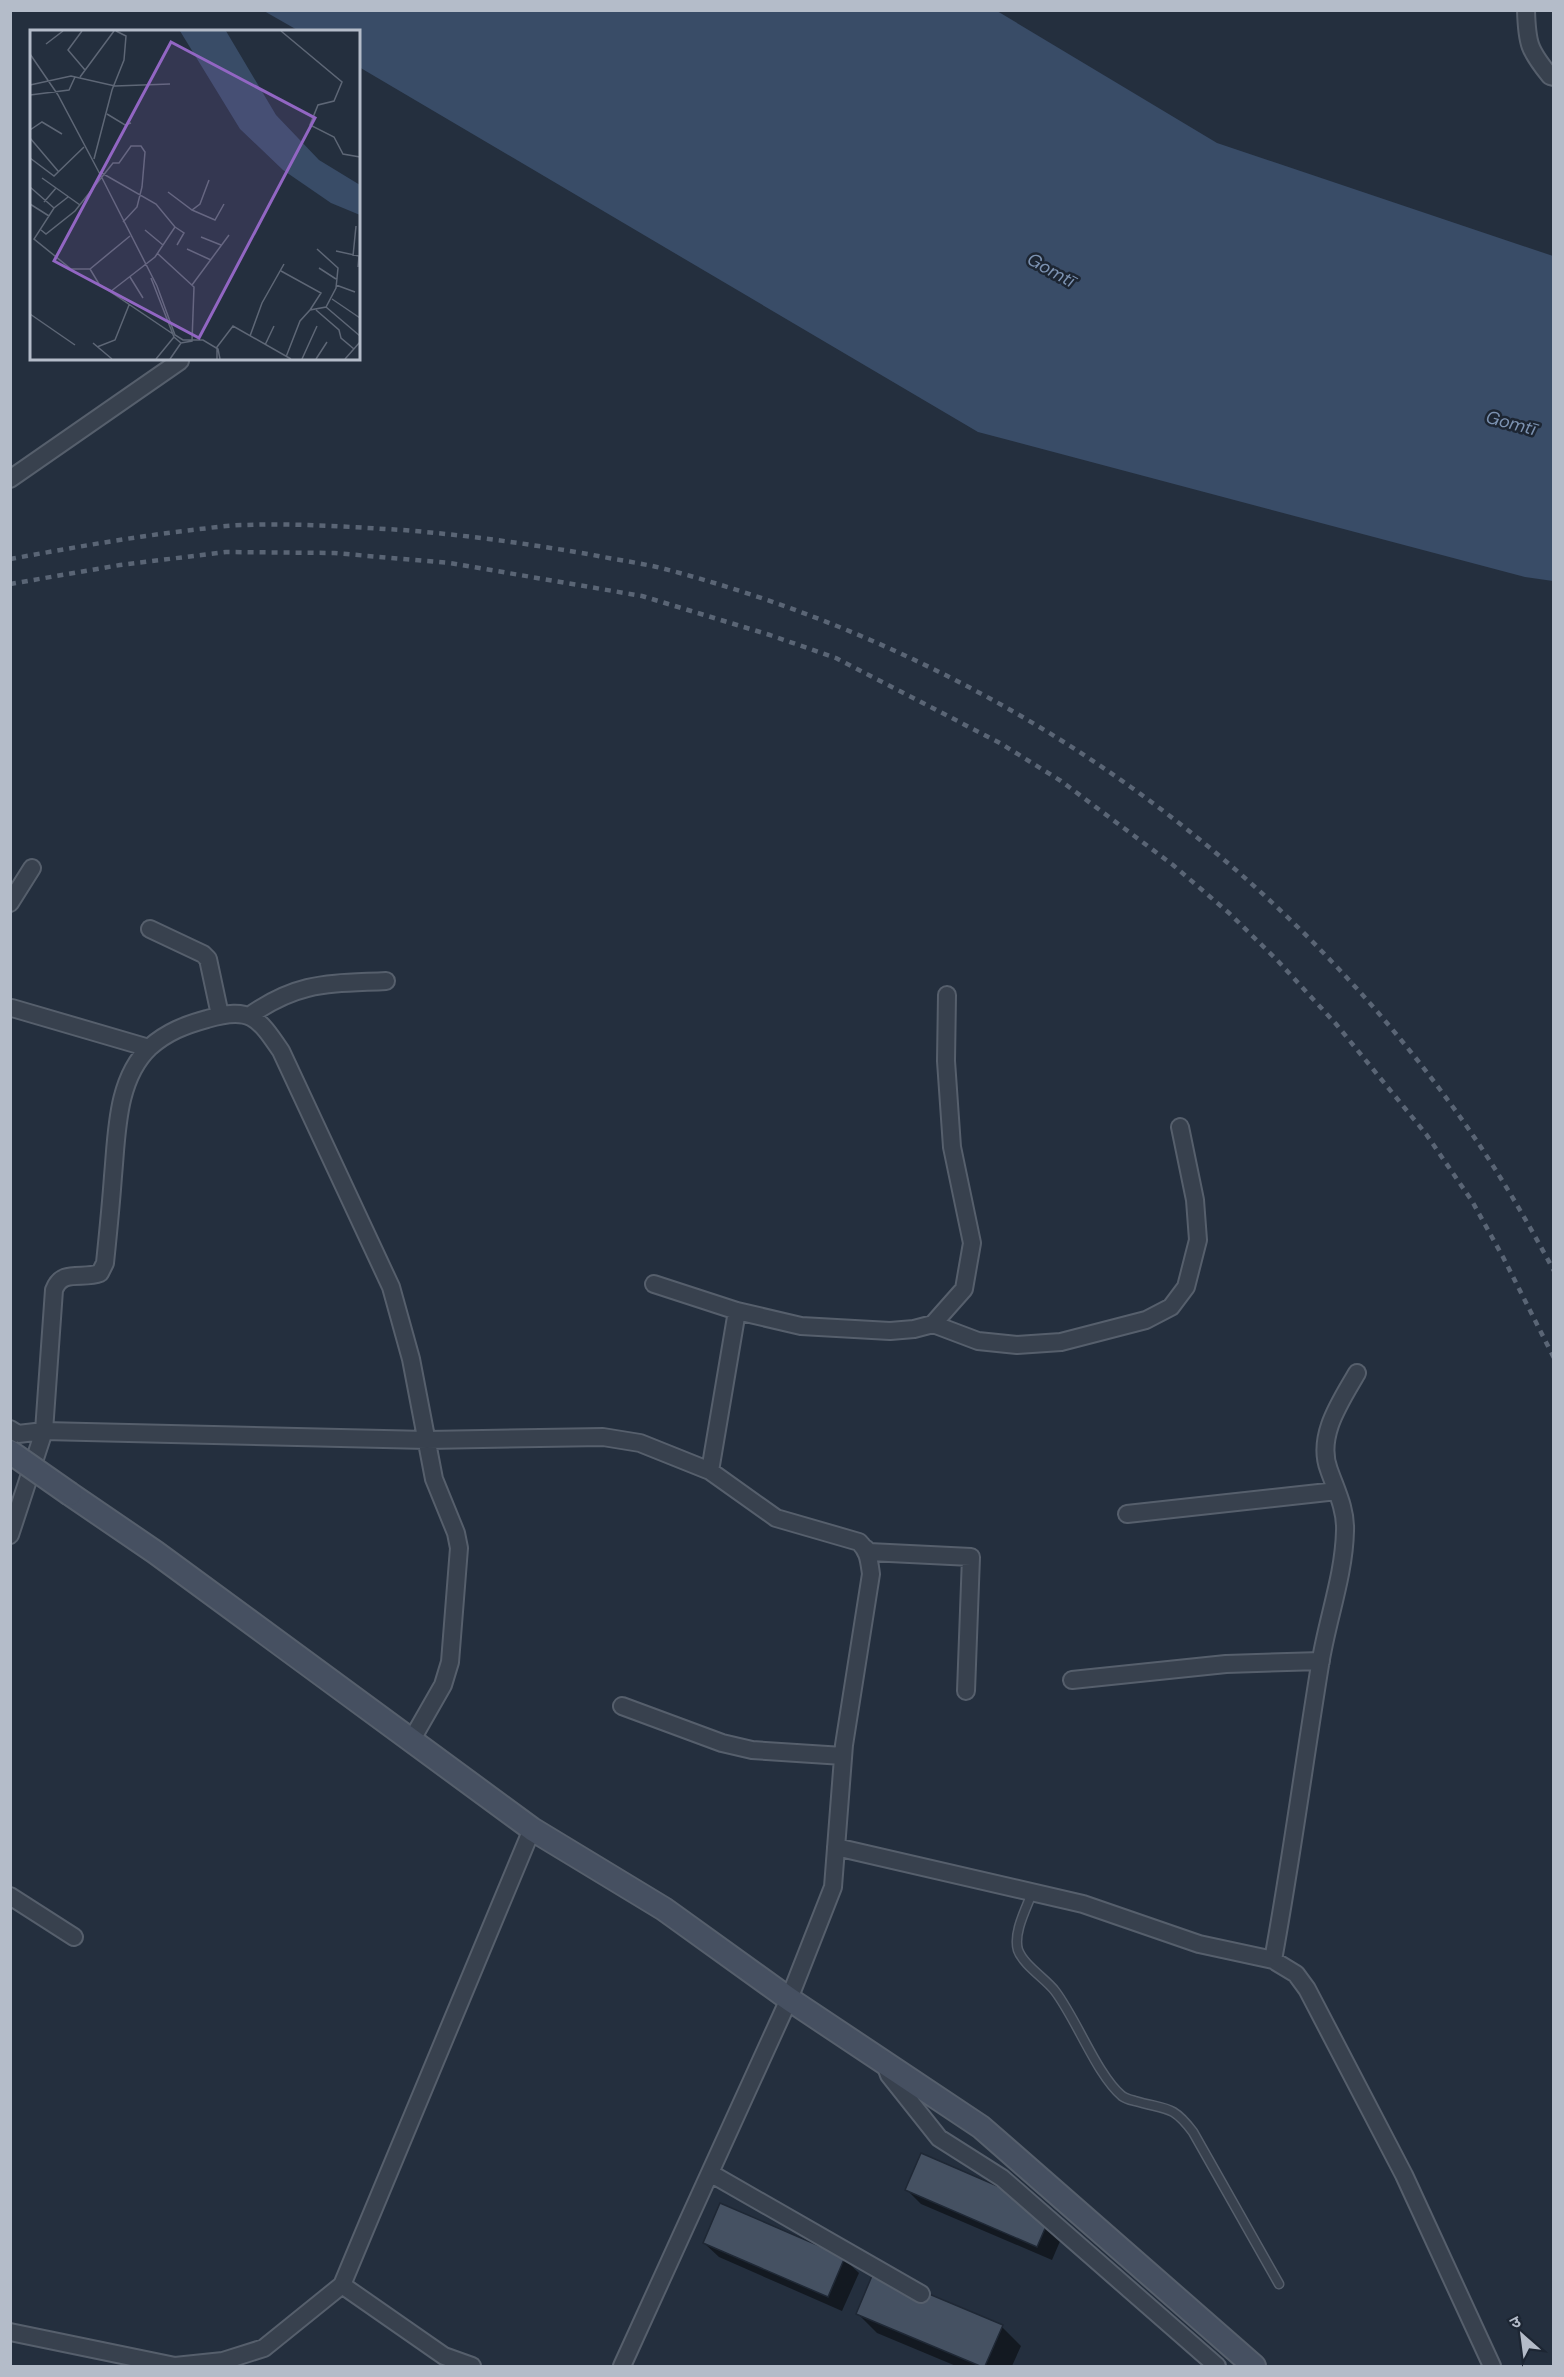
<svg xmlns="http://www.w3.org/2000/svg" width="1564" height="2377" font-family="'DM Sans','Noto Sans Devanagari',sans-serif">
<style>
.water{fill:#394c67}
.shadow{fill:#0007}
.building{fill:#455162;stroke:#1f2835;stroke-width:1.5}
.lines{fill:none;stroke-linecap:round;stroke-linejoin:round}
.lane-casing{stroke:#565f6c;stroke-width:11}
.street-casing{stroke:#565f6c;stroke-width:20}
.secondary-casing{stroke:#565f6c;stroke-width:26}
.lane{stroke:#38414e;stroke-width:8}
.street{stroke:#38414e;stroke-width:16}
.secondary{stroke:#465061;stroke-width:22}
.rail{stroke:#5a6575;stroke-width:4.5;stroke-dasharray:6 6;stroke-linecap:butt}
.secondary-bridge-casing{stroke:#565f6c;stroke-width:26;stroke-linecap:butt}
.secondary-bridge{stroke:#465061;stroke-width:22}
.labels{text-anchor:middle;stroke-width:5;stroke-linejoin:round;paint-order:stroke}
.water-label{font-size:18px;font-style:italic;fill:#7c92b1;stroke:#1d2633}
.inset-road{fill:none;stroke:#5e6776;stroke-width:1.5}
.view{fill:#9266c3;fill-opacity:0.15;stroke:#9266c3;stroke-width:3}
.inset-edge{fill:none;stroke:#b4bcc9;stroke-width:3}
</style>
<rect width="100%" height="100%" fill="#242f3e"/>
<path class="water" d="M264,11H997L1217,143L1553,256V581L1525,577L978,432L359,67L358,32L299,31Z"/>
<path class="shadow" d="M907,2190L1052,2211L1067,2225L1052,2260L921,2204Z
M704,2243L844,2259L859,2273L842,2311L719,2257Z
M857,2313L1002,2327L1021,2346L1012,2366H956L877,2333Z"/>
<path class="building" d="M921,2153L1053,2210L1037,2247L905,2190Z
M720,2203L845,2257L828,2297L703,2243Z
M874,2271L1003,2325L985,2366H980L856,2314Z"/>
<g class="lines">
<defs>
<path id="lane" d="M1032,1893C1026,1909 1013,1933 1018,1950C1024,1966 1045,1978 1055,1991C1077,2020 1097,2075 1122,2096C1126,2099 1131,2100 1135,2101C1166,2110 1172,2104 1193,2132L1279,2284"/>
<path id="street" d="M1526,10C1527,44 1529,50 1550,76L1554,77
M10,479L180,361
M10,903L32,868
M150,929L203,954L208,959L220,1015
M12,1008L149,1048
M249,1016C299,981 328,984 386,981
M654,1284L737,1311L801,1326L890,1331L914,1329L933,1324L964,1289L972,1243L952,1147L946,1061L947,995
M933,1324L978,1341L1017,1345L1061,1342L1146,1320L1171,1307L1186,1287L1198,1240L1195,1200L1180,1127
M10,1429L18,1434L44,1431L427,1440L603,1437L640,1443L710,1471L776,1518L859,1542C869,1552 869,1561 871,1574L844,1745L833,1887L789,1999L622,2366
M710,1471L737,1311
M1127,1514L1337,1491
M10,1535L44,1431L54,1290C62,1268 83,1280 100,1273L105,1263C108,1234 111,1205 113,1176C117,1134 116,1079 150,1047C167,1032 185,1025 207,1019C250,1006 258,1017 281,1051L391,1287L411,1359L434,1479L456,1533L459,1548L450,1662L443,1685L411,1741
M865,1548L869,1552L971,1557L966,1691
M1072,1680L1226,1664L1321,1661
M622,1706L722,1743L752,1750L843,1756
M836,1847L1083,1904L1199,1944L1273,1960L1296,1974L1307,1989L1404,2175L1492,2366
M10,1896L74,1937
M1273,1960C1291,1862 1304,1763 1320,1665C1327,1620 1344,1576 1345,1531C1346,1509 1336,1490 1329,1470C1316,1436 1341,1401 1357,1373
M885,2064L889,2075L939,2138L1002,2178L1217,2366
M710,2173L921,2294
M342,2285L444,2356L472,2366
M10,2332L175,2366L223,2361L264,2348L342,2285L532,1829"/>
<path id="secondary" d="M70,1494L155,1552L532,1829L664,1909L789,1999L981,2127L1254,2366"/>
</defs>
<use href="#lane" class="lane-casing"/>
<use href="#street" class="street-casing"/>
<use href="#secondary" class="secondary-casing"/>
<use href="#lane" class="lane"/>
<use href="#street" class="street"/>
<use href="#secondary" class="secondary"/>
<path class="rail" d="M10,559C71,548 131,537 192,530C210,528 228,525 246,525C298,523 351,527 402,530C467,535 530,544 593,555C617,560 642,563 665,569C987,654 1264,844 1458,1114C1494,1164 1525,1217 1554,1271
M10,584L120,565L226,552L334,553L450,563L642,596L770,635L836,658L1000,743L1061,781L1173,865L1229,913L1277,960L1336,1024L1426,1134L1472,1201L1503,1257L1554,1358"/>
<defs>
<path id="secondary-bridge" d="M10,1452L70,1494"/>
</defs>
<use href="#secondary-bridge" class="secondary-bridge-casing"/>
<use href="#secondary-bridge" class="secondary-bridge"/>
</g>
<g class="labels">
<g class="water-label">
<text transform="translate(1051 270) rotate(29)" y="6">Gomtī</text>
<text transform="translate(1511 423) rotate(15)" y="6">Gomtī</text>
</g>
</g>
<g transform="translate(30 30)">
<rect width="330" height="330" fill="#242f3e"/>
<path d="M150,1H196L246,85L289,130L330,155V185L301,173L253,140L210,99Z" fill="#394c67"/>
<path class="inset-road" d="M52,1L38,20L55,40M251,1L312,52L304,71L288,75L280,95L304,107L313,124L330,127M16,14L33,1M0,24L28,65L72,148L127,256L145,305L153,310H173L188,319L190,329M50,47L84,1M0,55L41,46L85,56L140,54M0,65L39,60L45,47M77,84L95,95L101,93M0,100L12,92L32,104M0,108L28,141M0,128L24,146L54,117M64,129L82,60L94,30L96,6L86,1M70,142L126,174L145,197L125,227L80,262M12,148L50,175M0,157L24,178M138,162L162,180L170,174L179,150M38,167L24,178L4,209L41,239H60L100,206M14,172L26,158M0,174L19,186M162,180L185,190L194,174M145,197L154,203L147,215M11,200L16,204L45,181L83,133H89L101,116H111L115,122L112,157L107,177L93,192M115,200L133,215M171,207L191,215M157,219L181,230M306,221L329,226L328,237M323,226L326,196M289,238L306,249M60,239L69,254L143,304M251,241L291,263L280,280M100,247L113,268M121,248L144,307L151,313L162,311L164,257L127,223M162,255L199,205M306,255L325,262M302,269L330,288M296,277L330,306M286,280L309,300L311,308L324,319M0,284L45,315M220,306L232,273L254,234M63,313L82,329M235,315L244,296M67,317L85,310L99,275M256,327L270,291L280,280L296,277L306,258L308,238L287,219M126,329L144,307M140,329L151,313M187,329V317L203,296L261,329M272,329L287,296M286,329L297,312M315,329L330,312"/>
<path class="view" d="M141,12L285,88L169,308L24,231Z"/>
<rect width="330" height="330" class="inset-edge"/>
</g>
<rect width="1564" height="2377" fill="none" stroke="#b4bcc9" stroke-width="24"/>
<g transform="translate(1522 2335) rotate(332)" stroke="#1d2633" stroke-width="4.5" paint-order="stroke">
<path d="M0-4.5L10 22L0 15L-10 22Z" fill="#b4bcc9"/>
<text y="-9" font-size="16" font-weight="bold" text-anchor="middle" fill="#b4bcc9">उ</text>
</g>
</svg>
